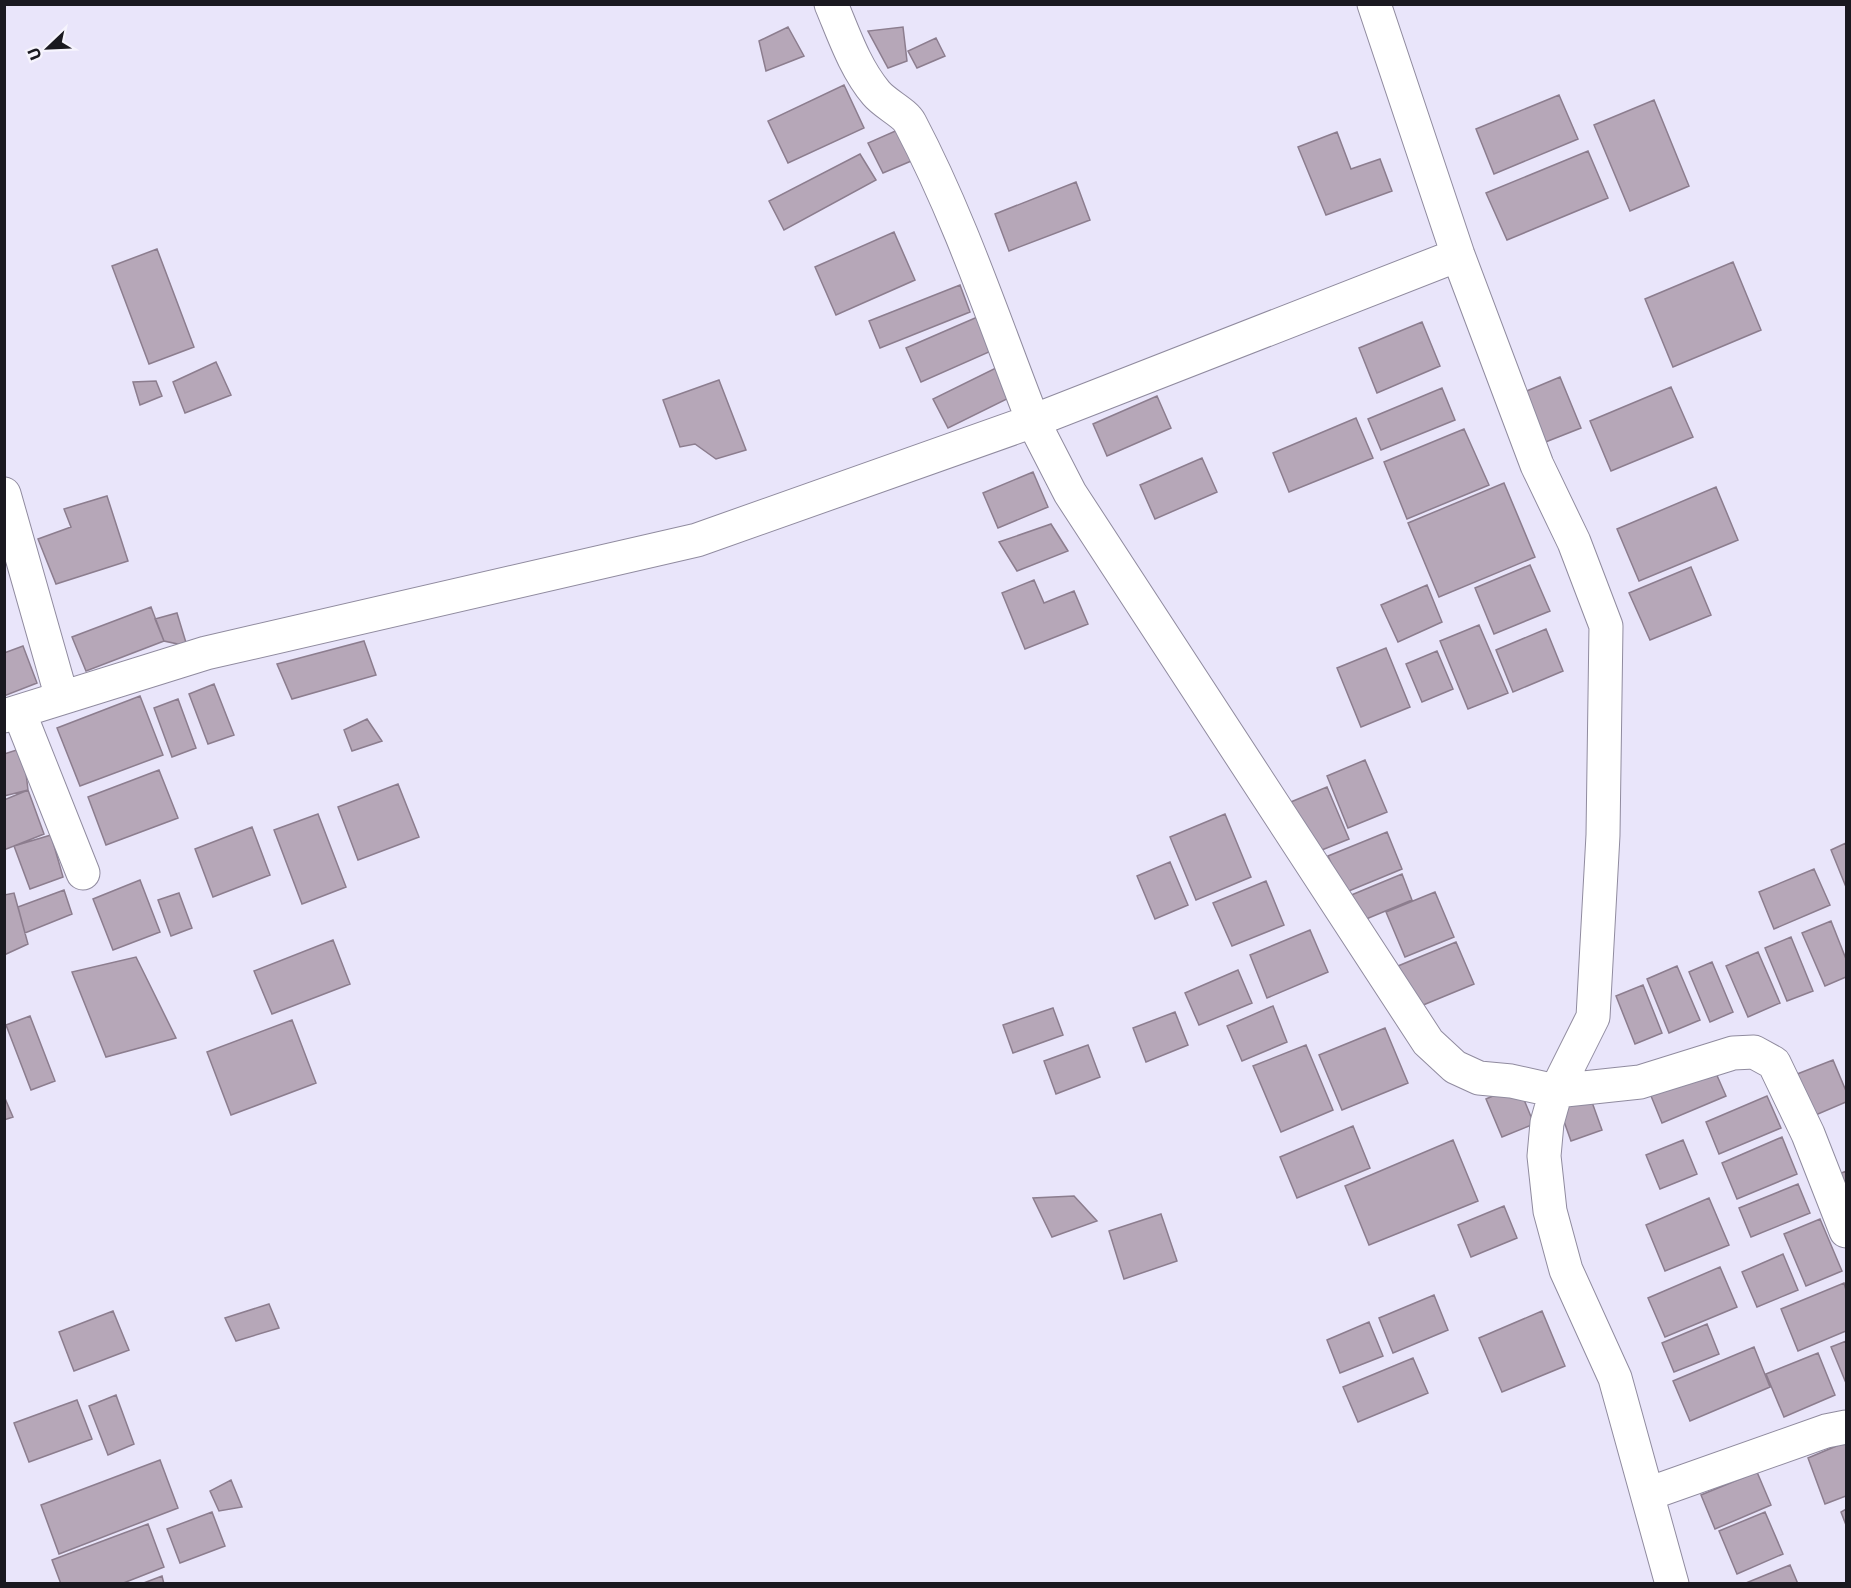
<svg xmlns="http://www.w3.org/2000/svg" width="1851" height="1588" font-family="Commissioner,sans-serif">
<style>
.building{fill:#b6a7b8;stroke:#8c7d8e;stroke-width:1.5}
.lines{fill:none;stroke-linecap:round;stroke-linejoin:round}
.minor-casing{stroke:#908b9f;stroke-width:35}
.minor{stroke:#fff;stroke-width:33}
</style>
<rect width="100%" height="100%" fill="#e9e5fa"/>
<path class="building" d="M788,27L804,56L766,71L759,41Z
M903,27L907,61L888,68L868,31Z
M936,38L945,56L917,68L908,51Z
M844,85L864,128L788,163L768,121Z
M1559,95L1578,139L1494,174L1476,129Z
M1654,100L1689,186L1630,211L1594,125Z
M909,125L923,156L883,173L868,143Z
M1337,132L1351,169L1380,159L1392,191L1326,215L1298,147Z
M1588,151L1608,198L1507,240L1486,193Z
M860,154L876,180L784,230L769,201Z
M1076,182L1090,220L1009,251L995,214Z
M894,232L915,280L836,315L815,267Z
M157,249L194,347L149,364L112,266Z
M1733,262L1761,330L1673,367L1645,299Z
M960,285L970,312L880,348L869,321Z
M982,315L998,348L921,382L906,348Z
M1422,322L1440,366L1377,393L1359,348Z
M216,362L231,395L185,413L173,382Z
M1002,365L1017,394L948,428L933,399Z
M1560,377L1581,428L1538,445L1517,395Z
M719,380L746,450L716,459L695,444L680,447L663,400Z
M156,381L162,396L140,405L133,382Z
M1671,387L1693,437L1611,471L1590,421Z
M1442,388L1455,420L1381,450L1368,419Z
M1157,396L1171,428L1107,456L1093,424Z
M1356,418L1373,458L1289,492L1273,453Z
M1464,429L1489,485L1407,519L1384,462Z
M1202,458L1217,492L1155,519L1140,485Z
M1033,472L1048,507L998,528L983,493Z
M1504,483L1535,557L1439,597L1408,523Z
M1716,487L1738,540L1639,581L1617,529Z
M107,496L128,561L56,584L38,539L71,527L64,509Z
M1051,524L1068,551L1017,571L999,542Z
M1530,565L1550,611L1494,634L1475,588Z
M1691,567L1711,615L1650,640L1629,593Z
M1034,580L1044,603L1074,591L1088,624L1025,649L1002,593Z
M1427,585L1442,622L1398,642L1381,605Z
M151,607L164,641L86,671L72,637Z
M177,613L187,646L164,641L155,619Z
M1479,625L1508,693L1468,709L1440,641Z
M1546,629L1563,671L1513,692L1496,650Z
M364,641L376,675L292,699L277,664Z
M23,646L37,683L4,696V653Z
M1386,648L1410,707L1361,727L1337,668Z
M1437,651L1453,689L1422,702L1406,664Z
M214,684L234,735L208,744L189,694Z
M140,696L163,755L80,786L57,728Z
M178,699L196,748L172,757L154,708Z
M367,719L382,741L352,751L344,730Z
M23,748L28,790L4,796V754Z
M1365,760L1387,812L1348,828L1327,776Z
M159,770L178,818L106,845L88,797Z
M398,784L419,837L358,860L338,807Z
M1327,787L1349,839L1307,856L1286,804Z
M28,790L44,834L4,850V800Z
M318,814L346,887L302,904L274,830Z
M1225,814L1251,877L1196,900L1170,837Z
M252,827L270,875L213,897L195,849Z
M1387,832L1402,869L1344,893L1328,856Z
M51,835L63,877L30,889L14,846Z
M1846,843V887L1831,850Z
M1170,862L1188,905L1155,919L1137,876Z
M1814,869L1830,905L1774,929L1759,892Z
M1402,874L1412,900L1359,922L1349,896Z
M140,880L160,932L113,950L93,899Z
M1266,881L1284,925L1232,946L1213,903Z
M64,890L72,914L25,933L18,907Z
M1435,892L1454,937L1405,957L1386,912Z
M14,893L28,944L4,955V895Z
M179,893L192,928L171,936L158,900Z
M1831,921L1846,959V977L1825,986L1802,933Z
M1310,930L1328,972L1267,998L1250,955Z
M1791,937L1813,991L1787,1001L1765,948Z
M333,940L350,984L272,1014L254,971Z
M1456,942L1474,984L1416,1008L1398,966Z
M1758,952L1780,1003L1748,1017L1726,966Z
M136,957L176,1038L106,1057L72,972Z
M1712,962L1733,1012L1710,1022L1689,972Z
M1677,966L1700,1020L1669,1033L1647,979Z
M1238,970L1252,1003L1199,1025L1185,993Z
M1643,985L1662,1033L1635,1044L1616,996Z
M1273,1006L1287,1042L1242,1061L1227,1026Z
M1053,1008L1063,1035L1013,1053L1003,1025Z
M1175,1012L1188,1045L1146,1062L1133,1028Z
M30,1016L55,1081L31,1090L6,1025Z
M292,1020L316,1083L231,1115L207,1052Z
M1385,1028L1408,1083L1342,1110L1319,1055Z
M1088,1045L1100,1077L1056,1094L1044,1061Z
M1306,1045L1333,1110L1281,1132L1253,1066Z
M1833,1060L1846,1091V1102L1804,1120L1787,1078Z
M1712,1064L1726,1096L1662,1123L1649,1091Z
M1518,1085L1534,1124L1502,1137L1486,1099Z
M1588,1091L1602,1130L1571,1141L1557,1102Z
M4,1096L13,1117L4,1120Z
M1767,1096L1781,1128L1719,1154L1706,1122Z
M1353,1126L1370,1168L1297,1198L1280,1157Z
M1782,1137L1797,1174L1737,1199L1722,1163Z
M1453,1140L1478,1201L1369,1245L1345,1186Z
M1683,1140L1697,1174L1660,1189L1646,1155Z
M1846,1171V1206L1834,1176Z
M1798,1184L1810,1213L1751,1237L1739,1208Z
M1074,1196L1097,1221L1052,1237L1033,1198Z
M1709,1198L1729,1245L1665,1271L1646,1225Z
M1504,1206L1517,1238L1471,1257L1458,1225Z
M1161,1214L1177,1261L1124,1279L1109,1231Z
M1820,1219L1842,1271L1806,1286L1784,1234Z
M1783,1254L1798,1290L1757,1307L1742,1272Z
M1720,1267L1737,1307L1665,1337L1648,1298Z
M1844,1283L1846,1290V1331L1798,1351L1781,1309Z
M1434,1295L1448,1330L1393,1353L1379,1318Z
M269,1304L279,1328L236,1341L225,1318Z
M113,1311L129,1350L74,1371L59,1332Z
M1542,1311L1565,1366L1502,1392L1479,1338Z
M1369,1322L1383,1356L1340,1373L1327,1340Z
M1707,1324L1719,1354L1674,1372L1662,1343Z
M1846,1341V1383L1831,1347Z
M1754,1347L1770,1387L1690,1421L1673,1381Z
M1818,1353L1835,1395L1784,1417L1766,1374Z
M1413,1358L1428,1393L1358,1422L1343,1387Z
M116,1395L134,1444L108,1455L89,1406Z
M77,1400L92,1439L29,1462L14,1423Z
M1846,1442V1496L1825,1504L1808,1458Z
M160,1460L178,1508L59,1554L41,1505Z
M1757,1472L1771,1505L1715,1529L1701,1495Z
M231,1480L242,1507L219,1511L210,1491Z
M1846,1509V1525L1841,1512Z
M212,1512L225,1546L180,1563L167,1529Z
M1765,1512L1783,1554L1737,1574L1719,1531Z
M148,1524L164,1567L121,1584H61L52,1560Z
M1790,1565L1798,1584L1746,1583Z
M162,1576L164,1584H141Z"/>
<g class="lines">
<defs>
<path id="minor" d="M831,4C844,35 855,68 876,93C885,104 905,113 910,123C960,218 994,321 1033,421L1458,255
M1374,4L1458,255L1537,465L1574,542L1606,626L1603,835L1593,1017L1556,1091L1547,1123L1544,1156L1550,1211L1566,1270L1615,1378L1672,1584
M4,494L62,698
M19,712L83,873
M4,716L206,653L697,540L1033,421L1070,493L1428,1042L1455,1067L1479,1078L1511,1081L1556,1091L1640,1082L1733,1053L1754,1052L1774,1063L1808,1134L1846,1231
M1648,1494L1826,1431L1846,1427"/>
</defs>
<use href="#minor" class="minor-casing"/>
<use href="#minor" class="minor"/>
</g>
<rect width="1851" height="1588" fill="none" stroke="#1a1920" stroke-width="12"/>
<g transform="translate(48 48) rotate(247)" stroke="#f6f4fd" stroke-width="4.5" paint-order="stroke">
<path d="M0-4.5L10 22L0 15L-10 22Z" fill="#1a1920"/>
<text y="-9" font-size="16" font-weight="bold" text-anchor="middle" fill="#1a1920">U</text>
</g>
</svg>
